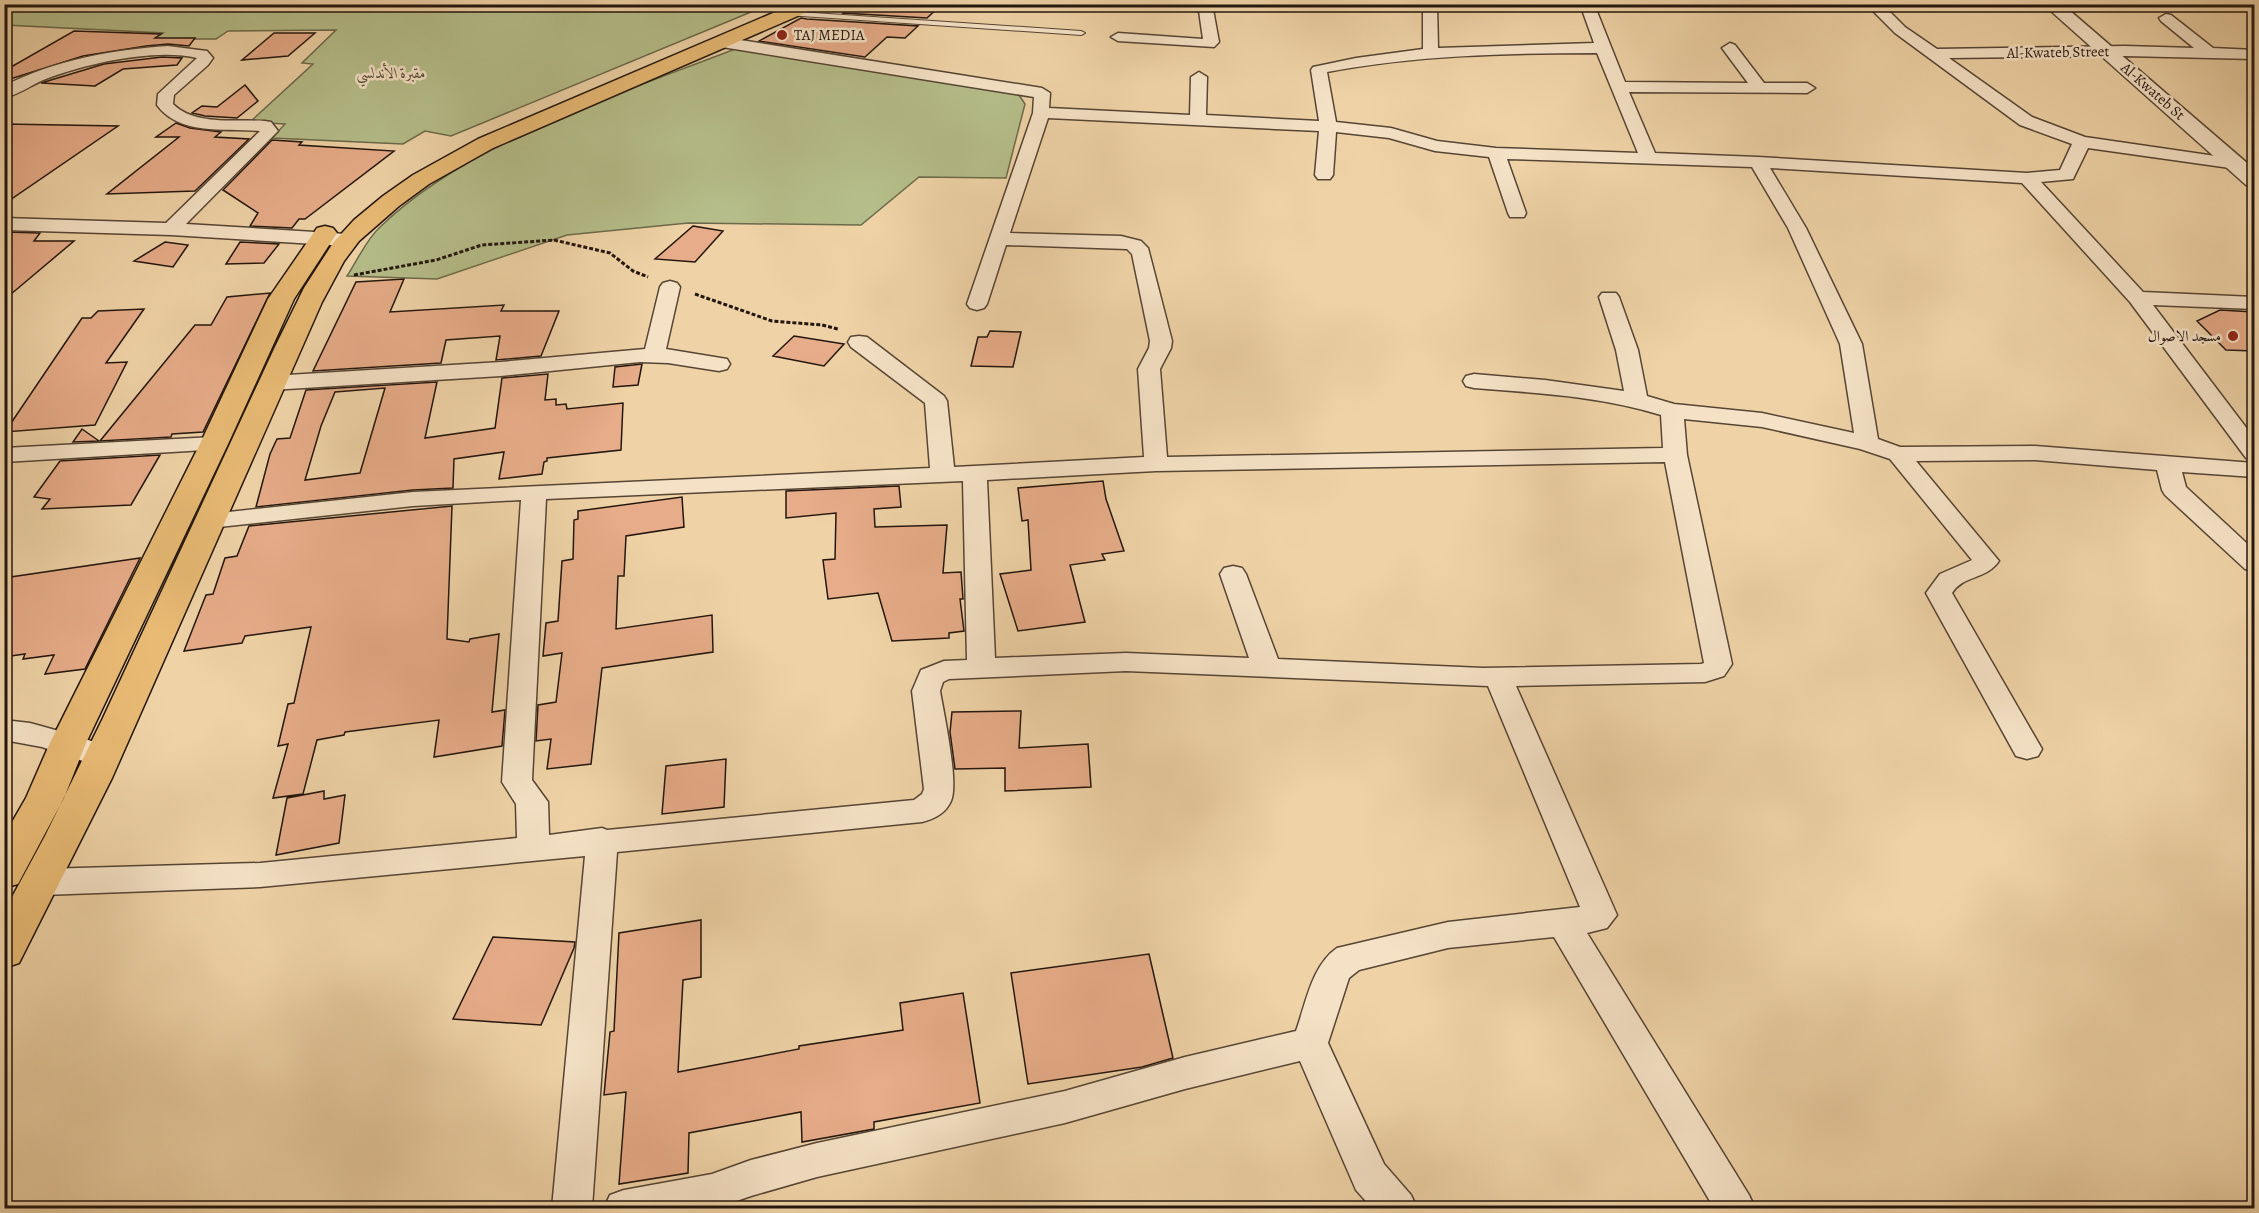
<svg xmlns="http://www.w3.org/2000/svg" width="2259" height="1213" font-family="Alegreya,Amiri,serif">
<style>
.green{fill:#b5be8a;stroke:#6c6a4c;stroke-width:1.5}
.building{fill:#e7ac89;stroke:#23160e;stroke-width:1.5;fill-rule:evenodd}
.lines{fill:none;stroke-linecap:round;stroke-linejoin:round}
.service-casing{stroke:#564534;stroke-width:2}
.minor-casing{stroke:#564534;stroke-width:3}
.tertiary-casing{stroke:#564534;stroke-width:3}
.primary-casing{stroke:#23160e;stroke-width:3}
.path{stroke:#23160e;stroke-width:3;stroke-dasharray:4 2;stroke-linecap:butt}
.service{fill:#f5e2c6;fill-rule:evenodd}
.minor{fill:#f5e2c6;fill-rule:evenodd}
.tertiary{fill:#f5e2c6;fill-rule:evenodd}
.primary{fill:#e8ba74;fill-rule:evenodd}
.poi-dot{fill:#8f2418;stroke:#f5e2c6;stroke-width:2}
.labels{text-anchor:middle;stroke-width:5;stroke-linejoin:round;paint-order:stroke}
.far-poi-label{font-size:15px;fill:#23160e;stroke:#f5e2c6;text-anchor:start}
.far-street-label{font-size:15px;fill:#23160e;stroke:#f5e2c6}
.far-park-label{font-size:15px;font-style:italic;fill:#4f4833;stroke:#f5e2c6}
</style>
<rect width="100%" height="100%" fill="#efd3a7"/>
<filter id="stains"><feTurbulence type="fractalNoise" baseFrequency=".00333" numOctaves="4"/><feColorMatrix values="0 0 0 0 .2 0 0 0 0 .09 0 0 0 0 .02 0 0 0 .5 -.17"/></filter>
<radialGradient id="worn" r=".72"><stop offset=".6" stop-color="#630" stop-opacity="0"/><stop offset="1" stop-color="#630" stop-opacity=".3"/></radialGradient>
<path class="green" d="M4,5H768L451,136L425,131L403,144L272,138L285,124L250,122L313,64L302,63L336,30L228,31L216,39H154L163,33L5,25Z
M735,49L1019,95L1025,104L1006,178L919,177L861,225L688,223L567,235L437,279L347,276C357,261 366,240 380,227C467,142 622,93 735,49Z"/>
<path class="building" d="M854,4H942L927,18L843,13Z
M801,18L807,19L918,26L905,38L887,37L865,57L759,41Z
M74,31L161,34L155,38H195L189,46L168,44L146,46L83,56L4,81V71Z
M274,33H315L288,56L242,60Z
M162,57L182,58L177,65L123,69L95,86L41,83L104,64Z
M245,85L258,101L237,118L205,116L192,113L202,106L217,107Z
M176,123L190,128L221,132L215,137L249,139L195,191L107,194L179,137H156Z
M4,124L118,126L4,204Z
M272,140L302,142L299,145L394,151L305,219H299L292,228L250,226L258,213L223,190Z
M693,226L723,231L695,262L655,259Z
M4,232L40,233L34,241H74L4,300Z
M165,242L188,245L173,267L134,261Z
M240,242L279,244L264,263L226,264Z
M404,279L390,312L504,305L501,311H559L541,356L496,360L500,336L446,340L441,363L313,371L356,282Z
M270,293L203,432L172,434L171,437L100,441L195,325H211L227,297Z
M144,309L106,363L127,362L95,425L5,432L82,318H91L98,311Z
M2220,310L2254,312V351L2226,350L2197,321Z
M990,331L1021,332L1013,367L971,366L978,337H987Z
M794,336L844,344L824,366L773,356Z
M642,364L638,385L613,387L615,367Z
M548,374L545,400L556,399V405L566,404L567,409L623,403L621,450L547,458V461L544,462L542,474L499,479L504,452L454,459L453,488L413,490L256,507L270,454L277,439L290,438L306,390L437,382L425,438L495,428L502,378ZM385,388L360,473L305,480L321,426L335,392Z
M82,429L99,441L73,442Z
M160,455L131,505L42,509L50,499L34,497L60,461Z
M1103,481L1106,499L1124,551L1102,554L1105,560L1070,565L1085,622L1018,631L1000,574L1031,570L1028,520L1022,521L1018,488Z
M899,486L901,507L874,509L875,527L947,525L943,573L961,572L963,599H960L964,631L949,633V638L892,641L878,593L828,599L823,560L835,559L836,513L786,518V491Z
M682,497L684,527L626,536L624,576H618L616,629L712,615L713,652L602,668L591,764L547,769L551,739L536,741L538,705L556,702L562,653L543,656L546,623L558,621L562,561L573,559L574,520L578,519V511Z
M452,506L447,639L469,642L470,639L499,634L492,712L505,710L502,746L434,757L439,720L345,732L344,735L317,740L303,794L273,798L288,744L278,746L288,704L294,703L311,627L245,636L242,643L184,651L206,595L213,594L225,558L237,556L249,526Z
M140,558L85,669L45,674L54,655L23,659L25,654L4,657V578Z
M1021,711L1019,748L1088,744L1091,787L1005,791V768L955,769L950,732L952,712Z
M726,759L724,807L662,814L666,766Z
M324,791V799L345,795L339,843L276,855L287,798Z
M701,920V977L683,980L678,1072L799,1049V1046L903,1030L900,1003L963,993L980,1103L874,1122V1129L802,1142L801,1112L689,1133L688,1173L619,1184L626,1092L604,1095L610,1032L614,1031L619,933Z
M493,937L575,942L574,948L541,1025L453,1019Z
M1149,954L1173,1058L1142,1067L1028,1084L1011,973Z"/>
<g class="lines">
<defs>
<path id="service" d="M784,11L1081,31L1085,33L1081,35L787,15L783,13Z"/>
<path id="minor" d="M1198,4H1212L1219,42L1214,47L1118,41L1111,37L1118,33L1203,39Z
M1423,4H1437L1438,48L1594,43L1580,4H1594L1625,82L1748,83L1722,48L1730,43L1735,45L1764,83H1807L1815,88L1807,93L1629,92L1655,153L1758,157L2027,173L2060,170L2072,144L2020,125L1895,33L1866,4H1882L1905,27L1937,49L2125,46L2194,48L2161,21L2159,18L2166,14L2171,15L2213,48L2254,50V59L2125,56L1949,58L2032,117L2085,137L2243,160L2246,164L2243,168L2237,169L2088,148L2073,179L2041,182L2143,292L2254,297V309L2153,305L2254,438V460L2246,458L2130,302L2022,183L1770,168L1806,228L1862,344L1878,439L1900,447L2035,446L2254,463V477L2182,472L2186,487L2254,550V571L2245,569L2165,495L2162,490L2157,470L2035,460L1916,461L1999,561C1986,580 1963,575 1952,593L2042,749L2038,756L2027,759L2016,756L1926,593L1940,574L1972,560L1890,459L1860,449L1762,427L1684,419L1687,455L1732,664L1724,676L1705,682L1516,686L1617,915L1607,928L1587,933L1749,1195L1755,1208H1714L1554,937L1448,948L1359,970L1349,978L1328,1043L1384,1164L1411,1195L1417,1208H1372L1356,1190L1300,1061L1185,1089L1065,1123L817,1177L751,1196L716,1208H604L610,1195L624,1190L712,1174L751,1160L817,1143L1065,1091L1185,1057L1296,1031C1306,1003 1312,965 1337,948L1448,922L1580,907L1488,686L1126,671L949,679L943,682L940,691C944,714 959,783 951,801C946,813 934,819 922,822L617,852L592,1208H552L585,856L260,887L43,895L31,891L27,882L31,873L43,869L260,863L517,838L516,804L502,782L521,500L413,506L210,528L201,525L197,520L201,515L413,492L930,468L925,403L851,347L848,342L851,337L859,336L867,337L944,396L947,401L954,467L1144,457L1138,369L1149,348L1150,341L1132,254L1127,249L1006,245L987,304L984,308L977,310L970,308L967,304L1033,113L1034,97L722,47L714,42L717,39L722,37L1042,88L1050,93L1049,108L1190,115L1191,77L1199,72L1207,77L1206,115L1319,121L1311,70L1313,67L1356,58L1423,49ZM1597,53L1638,153L1496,148L1437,141L1391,128L1336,122L1327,72C1417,55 1507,53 1597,53ZM1048,118L1319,131L1315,175L1318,179H1330L1333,175L1336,132L1389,138L1435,151L1489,157L1508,213L1510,217H1524L1526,213L1507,159L1752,167L1788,228L1840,344L1854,433L1762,413L1674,404L1647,396L1638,350L1619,297L1616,293H1602L1599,297L1616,350L1624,391L1545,380L1474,374L1466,376L1463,381L1466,386L1474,388C1536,393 1601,396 1661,415L1663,448L1167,457L1160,369L1171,348L1172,341L1148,248L1141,241L1121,236L1010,233ZM1665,462L1704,663L1701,664L1483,668L1278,659L1246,574L1242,568L1233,566L1224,568L1220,574L1249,658L1126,653L995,658L987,480L1156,471ZM963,481L967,660L944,661L921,670L912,691L924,789L922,794L914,800L607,830L602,828L549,835L548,802L532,780L546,499Z
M2239,4H2254V13Z
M168,46L207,51L213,58L208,65L174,95L173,104C195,126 236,119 265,121L271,122L278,131L186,224L347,234L354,236L357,240L354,244L347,246L171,235L4,230V218L166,223L260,131C227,128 179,136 157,105L158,94L197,58C156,48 90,63 51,77C35,82 21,94 4,98V86C55,60 111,50 168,46Z
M670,281L677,283L680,287L666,349L727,359L730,364L727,369L719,371L668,363L640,362L501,376L271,390L263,388L260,383L263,378L271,376L501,362L645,349L660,287L663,283Z
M214,437L222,439L226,444L222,449L4,462V448Z
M4,720L30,723L77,736L114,749L118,757L114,765L103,768L42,747L4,740Z"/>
<path id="tertiary" d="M2043,4H2062L2254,169V186L2246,185Z"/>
<path id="primary" d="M794,4H818L816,8L493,148L429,184L399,206L359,241L344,261L322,302L112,778L19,963L4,968V912L45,836L103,718L274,349L304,288L333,243L354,220L383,196L413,175L478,139Z
M325,226L333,228L337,233L294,299L228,444L86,743L64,798L18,884L4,888V836L26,798L50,743L200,444L268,299L317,228Z"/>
</defs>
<use href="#service" class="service-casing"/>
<use href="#minor" class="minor-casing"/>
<use href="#tertiary" class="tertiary-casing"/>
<use href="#primary" class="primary-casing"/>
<path class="path" d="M354,275L436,260L482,245L554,240L610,253L633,271L648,277
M695,294L772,321L822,325L838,329"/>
<use href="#service" class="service"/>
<use href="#minor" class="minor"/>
<use href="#tertiary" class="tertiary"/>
<use href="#primary" class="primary"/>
</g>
<g class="poi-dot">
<circle cx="782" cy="35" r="6"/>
<circle cx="2233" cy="336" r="6"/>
</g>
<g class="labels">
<g class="far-poi-label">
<text x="794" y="40">TAJ MEDIA</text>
<text x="2221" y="341" text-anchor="end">مسجد الاصوال</text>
</g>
<g class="far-street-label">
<text transform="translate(2058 52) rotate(-1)" y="5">Al-Kwateb Street</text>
<text transform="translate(2153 91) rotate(41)" y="5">Al-Kwateb St</text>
</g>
<g class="far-park-label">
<text x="391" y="78">مقبرة الأندلسي</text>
</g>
</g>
<rect width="2259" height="1213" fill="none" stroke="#efd3a7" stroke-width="24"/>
<rect x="6" y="6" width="2247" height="1201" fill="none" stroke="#23160e" stroke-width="3"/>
<rect x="12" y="12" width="2235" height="1189" fill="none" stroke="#23160e" stroke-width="1.5"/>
<rect width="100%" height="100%" filter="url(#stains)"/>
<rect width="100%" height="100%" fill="url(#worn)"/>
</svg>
